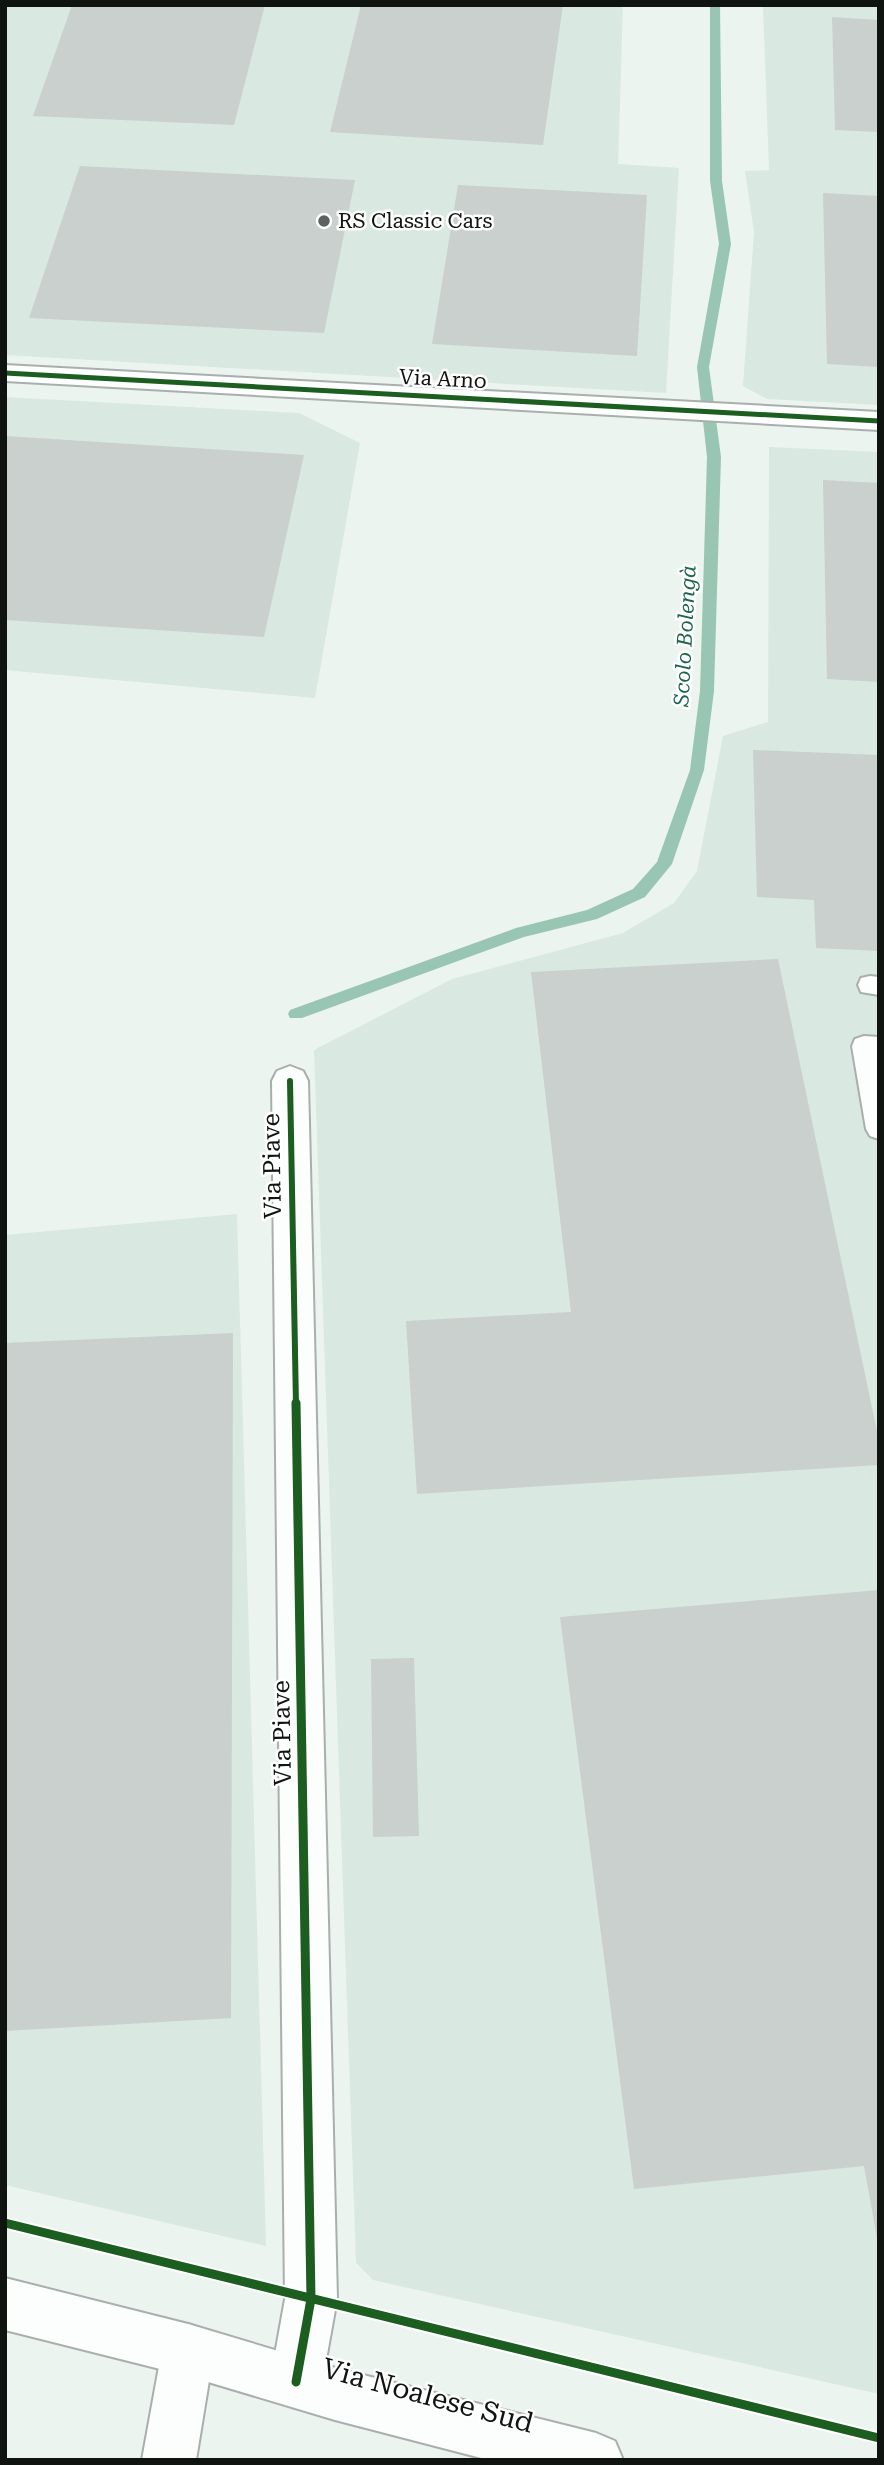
<svg xmlns="http://www.w3.org/2000/svg" width="884" height="2465" font-family="'Roboto Serif',serif">
<style>
.built{fill:#d9e8e0}
.lines{fill:none;stroke-linecap:round;stroke-linejoin:round}
.stream{fill:#99c6b2;fill-rule:evenodd}
.building{fill:#cad0cd}
.lane-casing{stroke:#a9afac;stroke-width:4}
.street-casing{stroke:#a9afac;stroke-width:4}
.primary-casing{stroke:#a9afac;stroke-width:4}
.lane{fill:#fcfdfd;fill-rule:evenodd}
.street{fill:#fcfdfd;fill-rule:evenodd}
.primary{fill:#fcfdfd;fill-rule:evenodd}
.cycleway-far2-casing{stroke:#fff;stroke-width:8}
.cycleway-far1-casing{stroke:#fff;stroke-width:10}
.cycleway-casing{stroke:#fff;stroke-width:13}
.cycleway-far2{stroke:#1b5e20;stroke-width:5}
.cycleway-far1{stroke:#1b5e20;stroke-width:6}
.cycleway{stroke:#1b5e20;stroke-width:9}
.poi-dot{fill:#5c625f;stroke:#fff;stroke-width:2.5}
.labels{text-anchor:middle;stroke-width:5;stroke-linejoin:round;paint-order:stroke}
.far-poi-label{font-size:21px;fill:#0f1411;stroke:#fff;text-anchor:start}
.far-street-label{font-size:21px;fill:#0f1411;stroke:#fff}
.far-water-label{font-size:21px;font-style:italic;fill:#1b654a;stroke:#fff}
.street-label{font-size:24px;fill:#0f1411;stroke:#fff}
.near-street-label{font-size:28px;fill:#0f1411;stroke:#fff}
</style>
<rect width="100%" height="100%" fill="#ecf4f0"/>
<path class="built" d="M5,5H623L618,164L679,168L666,393L5,355Z
M763,5H879V405L767,399L743,386L754,232L745,171L769,170Z
M5,397L299,413L360,443L315,698L5,670Z
M769,447L879,452V2394L373,2280L356,2263L314,1050L452,979L623,933L674,903L697,871L723,736L768,722Z
M237,1214L266,2246L5,2185V1235Z"/>
<g class="lines">
<path class="stream" d="M710,5H720L722,181L731,244L709,367L721,457L714,691L704,770L672,864L645,897L597,919L524,937L302,1018H290L288,1014L290,1010L516,928L587,910L633,889L657,862L690,770L700,691L707,457L697,367L719,244L710,181Z"/>
</g>
<path class="building" d="M72,5H265L234,125L33,116Z
M361,5H563L543,145L330,132Z
M832,17L879,20V132L835,130Z
M80,166L355,180L324,333L29,318Z
M458,185L647,195L637,356L432,344Z
M823,193L879,196V367L827,364Z
M5,436L304,455L264,637L5,620Z
M823,480L879,483V682L827,679Z
M753,750L879,755V951L816,948L814,900L757,897Z
M778,959L879,1441V1465L417,1494L406,1321L571,1312L531,972Z
M233,1333L231,2018L5,2031V1343Z
M879,1590V2238H877L864,2166L634,2189L560,1617Z
M414,1658L419,1836L373,1837L371,1659Z"/>
<g class="lines">
<defs>
<path id="lane" d="M870,976L879,977V995L861,992L858,985L861,978Z
M864,1036L879,1037V1139L870,1136L866,1129L852,1046L855,1039Z"/>
<path id="street" d="M5,365L879,412V430L5,381Z
M290,1066L303,1071L308,1081L337,2299L322,2382L315,2401L296,2408L277,2401L270,2382L285,2299L272,1081L277,1071Z
M188,2324L207,2331L214,2350L196,2460H142L162,2350L169,2331Z"/>
<path id="primary" d="M5,2278L188,2324L335,2368L596,2433L615,2441L623,2460H489L335,2420L188,2376L5,2330Z"/>
</defs>
<use href="#lane" class="lane-casing"/>
<use href="#street" class="street-casing"/>
<use href="#primary" class="primary-casing"/>
<use href="#lane" class="lane"/>
<use href="#street" class="street"/>
<use href="#primary" class="primary"/>
<defs>
<path id="cycleway-far2" d="M5,373L879,421"/>
<path id="cycleway-far1" d="M290,1081L296,1405"/>
<path id="cycleway" d="M296,1403L311,2299L296,2382
M5,2223L879,2438"/>
</defs>
<use href="#cycleway-far2" class="cycleway-far2-casing"/>
<use href="#cycleway-far1" class="cycleway-far1-casing"/>
<use href="#cycleway" class="cycleway-casing"/>
<use href="#cycleway-far2" class="cycleway-far2"/>
<use href="#cycleway-far1" class="cycleway-far1"/>
<use href="#cycleway" class="cycleway"/>
</g>
<circle class="poi-dot" cx="324" cy="221" r="7"/>
<g class="labels">
<g class="far-poi-label">
<text x="338" y="228">RS Classic Cars</text>
</g>
<g class="far-street-label">
<text transform="translate(443 379) rotate(3)" y="7">Via Arno</text>
</g>
<g class="far-water-label">
<text transform="translate(685 636) rotate(-87)" y="7">Scolo Bolengà</text>
</g>
<g class="street-label">
<text transform="translate(272 1166) rotate(-91)" y="8">Via Piave</text>
<text transform="translate(282 1733) rotate(-91)" y="8">Via Piave</text>
</g>
<g class="near-street-label">
<text transform="translate(428 2395) rotate(15)" y="10">Via Noalese Sud</text>
</g>
</g>
<rect width="884" height="2465" fill="none" stroke="#0f1411" stroke-width="14"/>
</svg>
